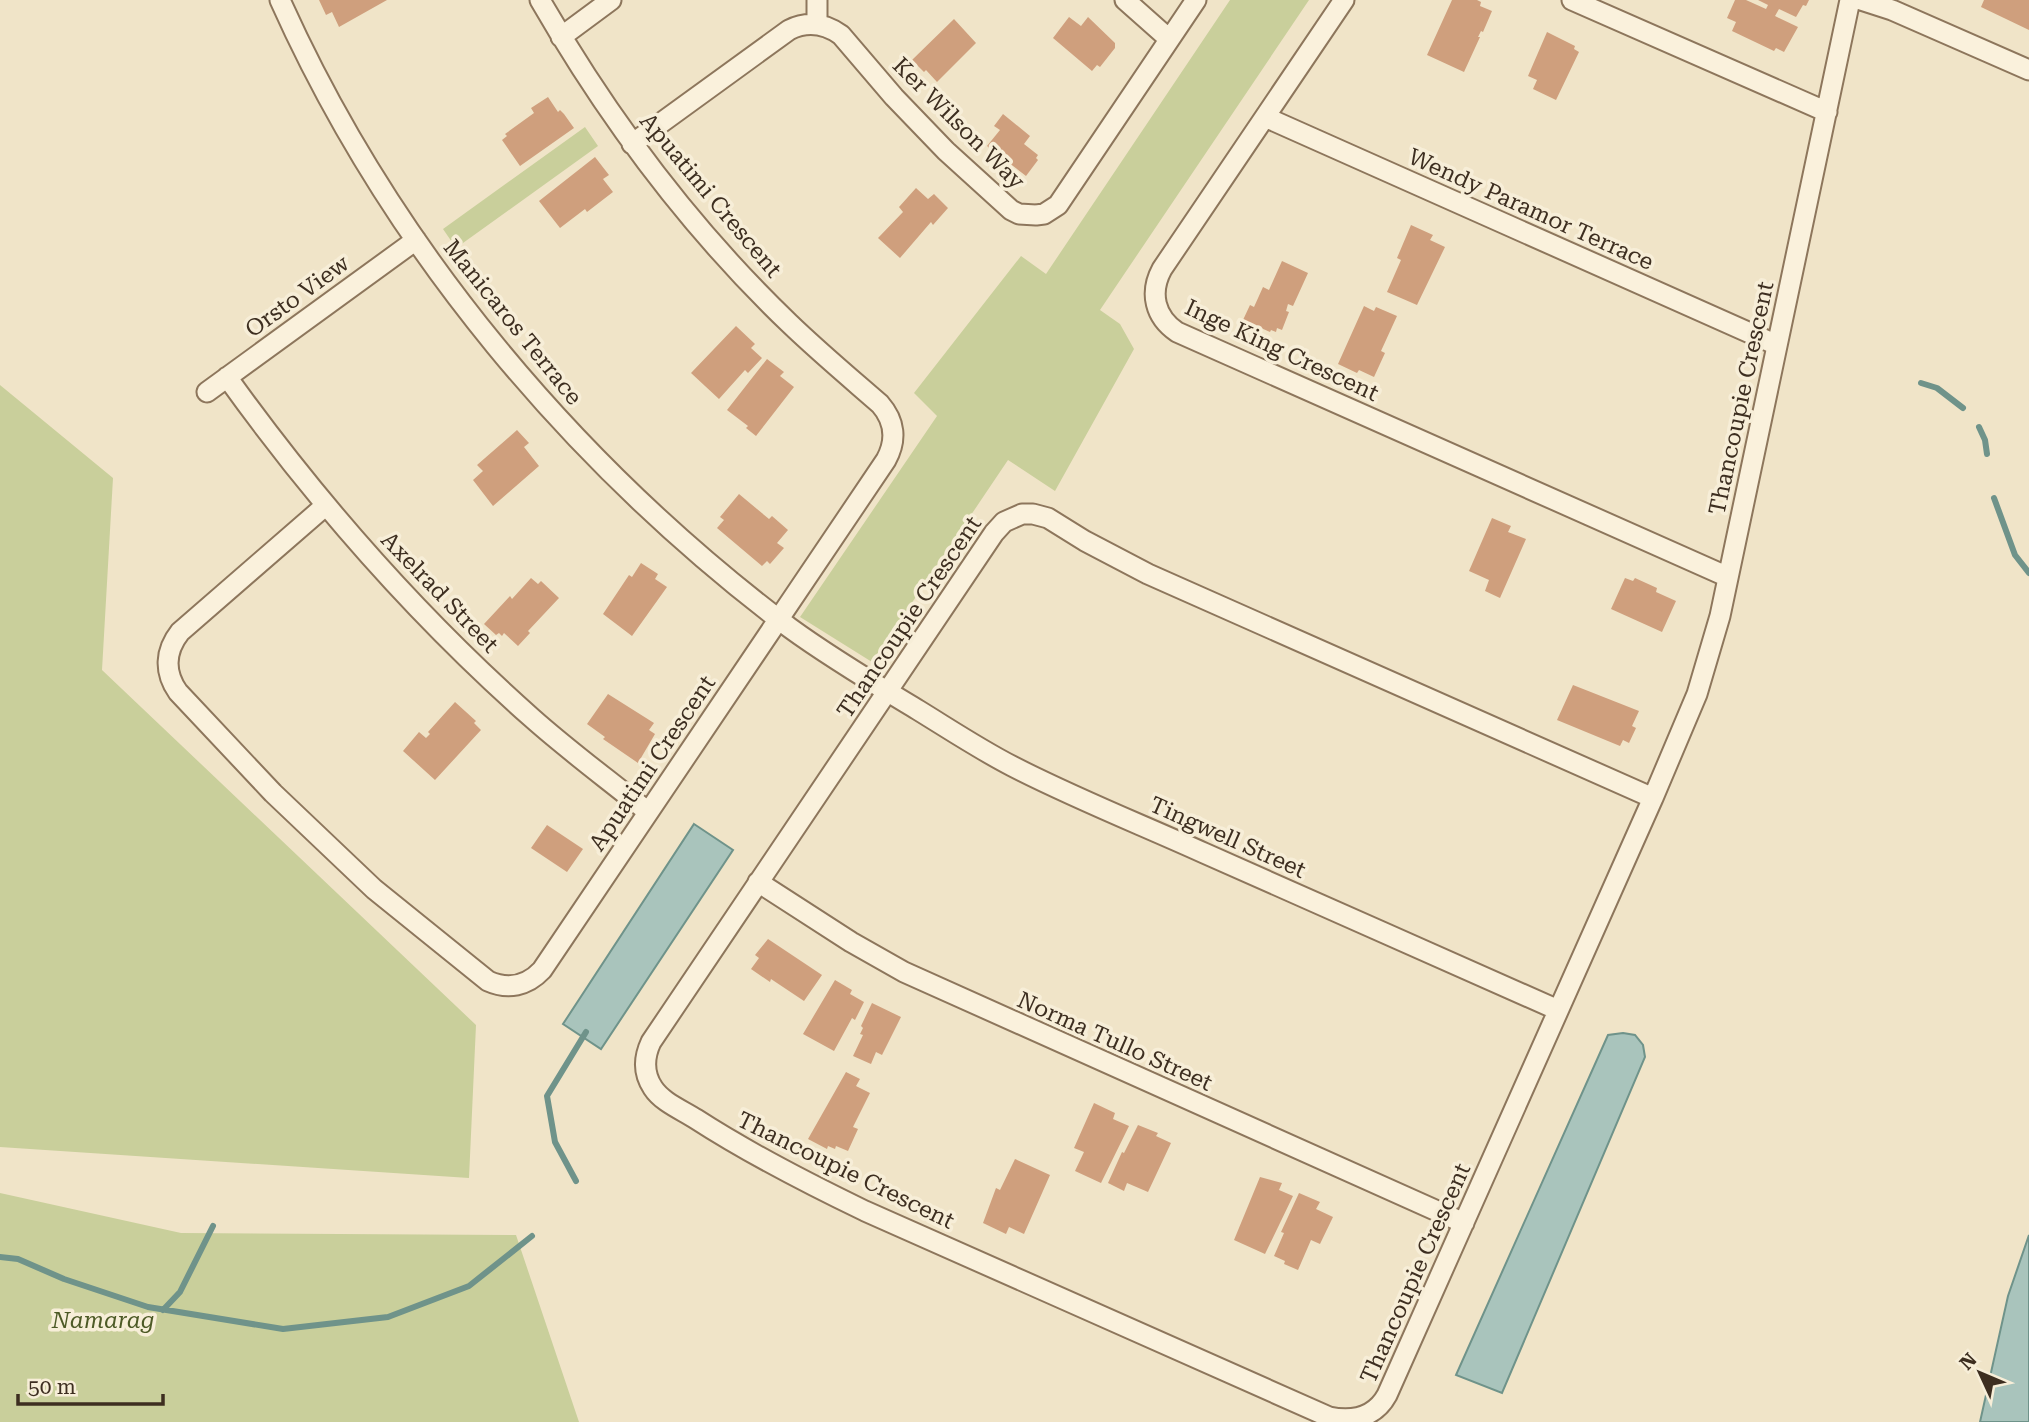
<svg xmlns="http://www.w3.org/2000/svg" width="2029" height="1422" font-family="'Roboto Serif',serif">
<style>
.green{fill:#c9cf9b}
.water{fill:#a9c4bc;stroke:#6f938a;stroke-width:2}
.lines{fill:none;stroke-linecap:round;stroke-linejoin:round}
.stream{stroke:#6f938a;stroke-width:6}
.building{fill:#cf9f7d}
.minor-casing{stroke:#8d765c;stroke-width:23}
.minor{stroke:#faf1dc;stroke-width:19}
.labels{text-anchor:middle;stroke-width:7;stroke-linejoin:round;paint-order:stroke}
.street-label{font-size:23px;fill:#3d2e20;stroke:#f7eed8}
.park-label{font-size:23px;font-style:italic;fill:#4d5a26;stroke:#f7eed8}
</style>
<rect width="100%" height="100%" fill="#f0e4c8"/>
<path class="green" d="M1230,0H1309L1100,310L1120,324L1134,349L1055,491L1008,460L872,662L800,617L937,416L914,393L1021,256L1046,274Z
M585,127L598,146L456,248L443,229Z
M0,385L113,478L102,670L476,1025L469,1178L0,1147Z
M0,1193L181,1233L516,1235L579,1422H0Z"/>
<path class="water" d="M694,824L733,850L601,1049L563,1024Z
M1623,1033L1635,1035L1643,1045L1645,1057L1502,1393L1456,1375L1608,1035Z
M2029,1235V1422H1980L2008,1296Z"/>
<g class="lines">
<path class="stream" d="M1921,383L1937,388L1963,408
M1979,427L1985,440L1987,454
M1994,498L2015,555L2029,573
M576,1181L555,1142L547,1096L586,1032
M0,1257L18,1259L64,1279L148,1307L283,1329L388,1317L469,1286L532,1236
M163,1310L180,1292L213,1226"/>
</g>
<path class="building" d="M319,0H387L339,27L332,12L326,15Z
M1452,0H1477L1481,2L1480,6L1492,11L1483,32L1481,31L1478,37H1480L1464,72L1427,55Z
M1735,0H1746L1766,9L1768,5L1758,0H1809L1806,6L1803,5L1796,17L1779,9L1775,16L1798,27L1784,52L1776,48L1774,51L1732,31L1736,22L1727,18Z
M1984,0H2029V30L1981,7Z
M1069,17L1081,26L1088,17L1115,43V48L1100,67L1097,65L1092,71L1053,38Z
M954,19L976,43L937,82L926,70L924,72L912,60Z
M1547,32L1575,46L1574,49L1579,52L1556,100L1533,89L1537,80L1528,76Z
M548,97L558,112L560,110L564,114L574,128L520,166L502,140L507,136L505,134L534,113L531,108Z
M1003,114L1030,136L1024,144L1038,155L1036,158L1038,160L1026,176L987,146L1000,130L994,126Z
M595,157L609,175L603,179L613,192L587,212L585,209L560,228L539,201Z
M916,188L928,199L934,194L948,208L933,225L931,222L900,258L878,238L903,212L899,207Z
M1411,225L1433,235L1430,240L1445,247L1417,305L1387,292L1401,260L1397,258Z
M1282,261L1308,273L1293,306L1288,304L1286,311L1289,312L1282,330L1277,328L1276,332L1271,330L1270,332L1243,320L1250,305L1254,307L1263,287L1269,290Z
M1364,306L1374,311L1376,307L1397,316L1381,351L1385,353L1374,377L1359,370L1357,373L1338,364Z
M736,326L755,344L751,348L762,358L748,373L745,370L719,399L691,373Z
M767,359L784,372L780,376L794,387L756,436L746,428L748,426L727,410Z
M517,430L529,443L524,447L539,466L493,506L473,480L483,471L477,465Z
M739,494L769,519L772,516L788,530L777,543L784,548L770,564L767,561L762,566L717,528L724,520L720,517Z
M1492,518L1511,526L1508,532L1526,539L1500,598L1485,591L1489,580L1469,571Z
M641,563L658,574L655,579L667,587L632,636L603,614L629,575L632,577Z
M531,578L538,584L541,581L559,598L528,631L530,633L518,646L504,633L502,636L499,633L496,635L484,624L510,596L512,599Z
M1625,578L1633,581L1635,578L1657,588L1656,592L1676,601L1662,632L1611,609Z
M1573,685L1639,711L1632,726L1636,728L1629,743L1623,740L1620,746L1557,720Z
M608,694L654,723L649,730L655,734L638,763L603,739L605,737L587,724Z
M455,702L476,721L474,723L481,730L435,780L403,751L419,732L426,738L430,734L428,732Z
M547,825L583,849L567,872L531,848Z
M768,939L822,975L804,1001L771,979L770,982L751,969L759,958L755,955Z
M835,980L852,990L850,994L864,1002L855,1020L852,1018L834,1051L803,1034Z
M872,1003L901,1017L882,1055L876,1052L871,1064L853,1056L863,1035L860,1034L863,1028L861,1026Z
M846,1072L860,1079L856,1086L870,1093L853,1127L858,1129L848,1151L836,1146L835,1149L828,1146L827,1149L808,1139Z
M1094,1103L1115,1113L1113,1119L1129,1126L1101,1183L1075,1171L1084,1152L1074,1148Z
M1138,1125L1158,1133L1156,1136L1171,1143L1148,1192L1127,1183L1124,1191L1108,1183L1122,1152L1124,1153Z
M1015,1159L1050,1175L1024,1234L1009,1227L1006,1234L983,1223L996,1188L1000,1190Z
M1260,1177L1282,1183L1279,1190L1293,1196L1265,1254L1234,1240Z
M1299,1193L1320,1202L1316,1209L1333,1217L1320,1244L1311,1240L1298,1270L1284,1264L1285,1261L1274,1256L1284,1233L1281,1232Z"/>
<g class="lines">
<defs>
<path id="minor" d="M280,0C391,248 574,465 790,628C831,658 875,684 918,710C949,729 979,749 1012,766C1074,798 1140,824 1204,853C1322,905 1440,958 1558,1010
M1125,0L1169,39
M1344,0L1162,269C1149,293 1155,317 1177,332L1728,577
M1572,0L1827,112
M1861,0L1892,10L2029,70
M817,24V0
M561,37L611,0
M1265,117L1777,345
M632,144L789,30C807,21 824,23 841,35L894,97L946,151L1011,210L1019,214L1036,215L1044,214L1058,205L1196,0
M227,377C316,501 418,617 532,718C569,751 610,781 648,812
M207,392L416,240
M325,506L180,632C165,651 164,672 178,692L273,793L374,889L488,981C508,990 527,986 542,970L886,460C897,440 895,421 880,404C849,377 818,351 789,323C690,228 608,118 540,0
M1022,514H1033L1048,518L1085,541L1148,574L1653,798L1387,1395C1375,1417 1353,1422 1329,1417L865,1211C807,1183 750,1154 696,1119C682,1110 662,1102 653,1088C643,1073 644,1057 651,1042L994,533L1004,522Z
M1653,798L1697,694L1720,616L1850,0
M758,882L851,942L904,972L1464,1223"/>
</defs>
<use href="#minor" class="minor-casing"/>
<use href="#minor" class="minor"/>
</g>
<g class="labels">
<g class="street-label">
<text transform="translate(959 123) rotate(45)" y="8">Ker Wilson Way</text>
<text transform="translate(711 195) rotate(50)" y="8">Apuatimi Crescent</text>
<text transform="translate(1531 209) rotate(24)" y="8">Wendy Paramor Terrace</text>
<text transform="translate(297 296) rotate(-36)" y="8">Orsto View</text>
<text transform="translate(513 322) rotate(51)" y="8">Manicaros Terrace</text>
<text transform="translate(1282 350) rotate(25)" y="8">Inge King Crescent</text>
<text transform="translate(1741 398) rotate(-78)" y="8">Thancoupie Crescent</text>
<text transform="translate(440 592) rotate(46)" y="8">Axelrad Street</text>
<text transform="translate(909 617) rotate(-56)" y="8">Thancoupie Crescent</text>
<text transform="translate(652 763) rotate(-56)" y="8">Apuatimi Crescent</text>
<text transform="translate(1228 837) rotate(24)" y="8">Tingwell Street</text>
<text transform="translate(1115 1041) rotate(24)" y="8">Norma Tullo Street</text>
<text transform="translate(846 1170) rotate(26)" y="8">Thancoupie Crescent</text>
<text transform="translate(1415 1273) rotate(-66)" y="8">Thancoupie Crescent</text>
</g>
<g class="park-label">
<text x="103" y="1328">Namarag</text>
</g>
</g>
<g transform="translate(1980 1373) rotate(314)" stroke="#f7eed8" stroke-width="5" paint-order="stroke">
<path d="M0-5L12 26L0 18L-12 26Z" fill="#3d2e20"/>
<text y="-10" font-size="19" font-weight="bold" text-anchor="middle" fill="#3d2e20">N</text>
</g>
<path d="M18 1394v10h145v-10" fill="none" stroke="#3d2e20" stroke-width="3.5"/>
<text x="28" y="1394" font-size="21" fill="#3d2e20" stroke="#f7eed8" stroke-width="5" paint-order="stroke">50 m</text>
</svg>
